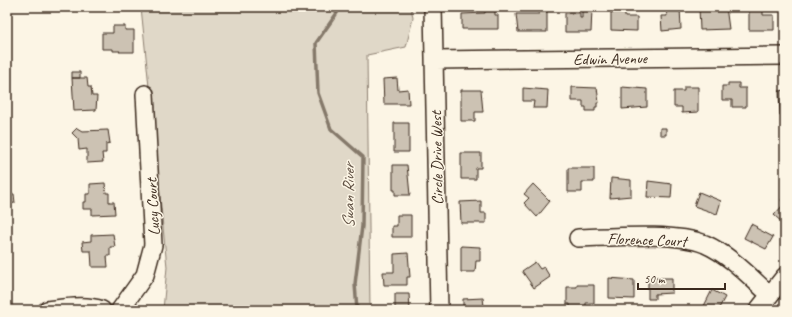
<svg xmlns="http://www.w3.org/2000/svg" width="792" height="317" font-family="Caveat,sans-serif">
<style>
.green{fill:#e0d8c8;stroke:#8e8173}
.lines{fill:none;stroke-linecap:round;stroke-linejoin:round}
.stream{stroke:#85796b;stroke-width:3.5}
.building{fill:#ccc2b3;stroke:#3b2a1e}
.minor-casing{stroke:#3b2a1e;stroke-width:20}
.minor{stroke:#fcf5e5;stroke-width:17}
.labels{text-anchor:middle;stroke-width:3;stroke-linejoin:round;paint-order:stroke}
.street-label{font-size:16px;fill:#3b2a1e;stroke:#fcf5e5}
.water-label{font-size:17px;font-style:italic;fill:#605144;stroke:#fcf5e5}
</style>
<rect width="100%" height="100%" fill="#fcf5e5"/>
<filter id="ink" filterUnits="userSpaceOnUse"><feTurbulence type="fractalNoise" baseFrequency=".025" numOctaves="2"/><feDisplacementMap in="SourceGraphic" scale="8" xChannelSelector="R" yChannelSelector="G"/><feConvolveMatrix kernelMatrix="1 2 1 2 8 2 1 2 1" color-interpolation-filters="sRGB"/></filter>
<g filter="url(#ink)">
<path class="green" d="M141,7H411L413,18L406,47L367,55L370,310H163L167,267Z"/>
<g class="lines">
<path class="stream" d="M338,7L337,13L316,43L318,93L331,129L363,157L362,226L355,284L357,310"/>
</g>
<path class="building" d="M485,7H495V15H498V29H462V14L485,13Z
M666,7H680L681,29L662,31L661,16H667Z
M699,7H726L729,29L700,30Z
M582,9H592L591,32H565V13H580V18H582Z
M539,10H547V32H518L516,14H539Z
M749,10H763V15H774V30H749Z
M611,12H625V17H637V31L611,30Z
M113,26H125V30H134V52H119L120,51H113V49H102V33H113Z
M72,72H80V78H72Z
M72,78H87L88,87H91L92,96H97L96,110L74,111Z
M397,78L398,90L408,89L409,104H384L383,79Z
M728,83H739V88H746V107H732V100H722V86H728Z
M572,87L597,88L599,103H597V107H595V111H586V107H583V101H572Z
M622,87L647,89V107L622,109Z
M684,87H698V112L682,113V107H674V91H684Z
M523,88L548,90L547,108H533L534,101H523Z
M461,90H481L483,112H475V121H461Z
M785,90V115H780L779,91Z
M394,123H409V152H394Z
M77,128L82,131L108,130L110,143L106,144V153H102L103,162L87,163V149L79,150L78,139L72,133Z
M660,128H666V135H660Z
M461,153H481V168H476V179H461Z
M393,165H407L410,195H395V190H393Z
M568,168H594V182H582V192H568Z
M611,178L631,180V196L610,198Z
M648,181L672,184L671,198L647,197Z
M105,183L106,193H109V202H114L115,214L92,215V209H83V202H86V194H90V184Z
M533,184L550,201L537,217L524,203L529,198L524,194Z
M699,192L721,201L717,214L694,206Z
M7,194H14L15,203L7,204Z
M785,196V225L774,215L785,203L781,200Z
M481,201V213H486V223H461L460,202Z
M397,215H411V237H392V226H397Z
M751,224L757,227L756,228L773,237L766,249L744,238Z
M113,234L115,247H110V256H107L108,267H92L91,251H83L82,242L91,241V235Z
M461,246L480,247V261H476L475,272H461Z
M408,253L410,277H407V285H384L383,272H394V254Z
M535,262L540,269L544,267L550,277L534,288L522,271Z
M609,278L634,280V299L609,298Z
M648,278H672V293L655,294V299H648Z
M577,285H594V303H586V308H570V304H567V287H577Z
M712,290L725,297L718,310H702Z
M395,294H409L410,310H395Z
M483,298L484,306H482V310L463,309V299Z"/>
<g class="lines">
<defs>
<path id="minor" d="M433,7L439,310
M435,60L785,56
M578,238C613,237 674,232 705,244C730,255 750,277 770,295
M47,310C65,308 85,304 102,310
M120,310L145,275L153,245L145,94
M758,310L785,276"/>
</defs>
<use href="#minor" class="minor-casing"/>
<use href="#minor" class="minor"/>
</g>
</g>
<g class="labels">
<g class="street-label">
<text transform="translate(610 58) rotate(-1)" y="6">Edwin Avenue</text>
<text transform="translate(436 158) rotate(-91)" y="6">Circle Drive West</text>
<text transform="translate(152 207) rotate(-93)" y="6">Lucy Court</text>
<text transform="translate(647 239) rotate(2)" y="6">Florence Court</text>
</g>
<g class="water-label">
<text transform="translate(348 196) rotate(-90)" y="6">Swan River</text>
</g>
</g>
<rect width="792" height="317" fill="none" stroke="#fcf5e5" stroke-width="24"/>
<rect x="12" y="12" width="768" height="293" fill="none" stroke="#3b2a1e" stroke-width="1.5" filter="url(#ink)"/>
<path d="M638 283v6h87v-6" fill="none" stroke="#3b2a1e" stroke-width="2"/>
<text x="644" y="283" font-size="12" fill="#3b2a1e" stroke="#fcf5e5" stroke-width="3" paint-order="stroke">50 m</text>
</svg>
